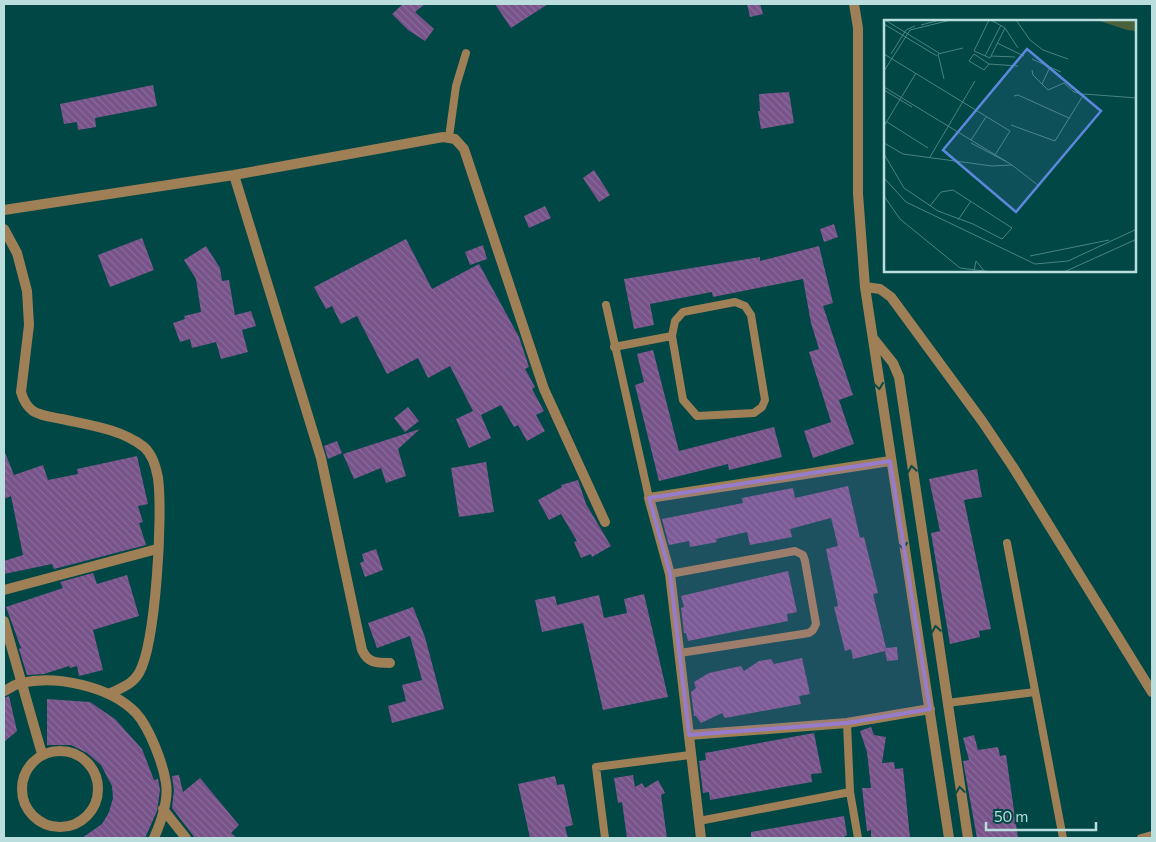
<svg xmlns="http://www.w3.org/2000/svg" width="1156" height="842" font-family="Commissioner,sans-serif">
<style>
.building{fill:url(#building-back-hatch)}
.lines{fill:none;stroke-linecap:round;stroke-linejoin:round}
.lane{stroke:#9f7f56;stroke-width:8}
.street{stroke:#9f7f56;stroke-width:10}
.oneway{stroke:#084a46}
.marked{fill:#977ccc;fill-opacity:0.2;stroke:#977ccc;stroke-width:4;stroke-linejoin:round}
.inset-road{fill:none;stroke:#4a8382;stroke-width:1}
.view{fill:#5b88da;fill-opacity:0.15;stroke:#5b88da;stroke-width:2.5}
.inset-edge{fill:none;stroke:#b9dedd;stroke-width:2.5}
</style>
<defs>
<pattern id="building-back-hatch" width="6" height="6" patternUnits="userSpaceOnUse" patternTransform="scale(1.25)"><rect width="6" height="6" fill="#77538a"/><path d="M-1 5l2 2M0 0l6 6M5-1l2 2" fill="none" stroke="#886b9a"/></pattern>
</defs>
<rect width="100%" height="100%" fill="#004745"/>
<path class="building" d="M403,4H425L415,12L434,29L425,41L408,30L392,14Z
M495,4H548L511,28Z
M747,4H760L763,14L750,17Z
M153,85L157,106L95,118L96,127L78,130L77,122L64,124L60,104Z
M789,92L794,123L761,129L758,111H760L759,94Z
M594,170L610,195L599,202L583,178Z
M545,206L551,218L529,228L524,216Z
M834,224L838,237L824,242L820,229Z
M142,238L154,270L110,287L98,255Z
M406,239L432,289L479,264L519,337L529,367L525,369L535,387L532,389L544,411L536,415L545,431L527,441L518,425L514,427L501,405L481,415L491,438L469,448L456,419L473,411L450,366L428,378L418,358L387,374L357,316L341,324L332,306L326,309L314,287Z
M483,245L487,259L470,265L465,252Z
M206,246L220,268L222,281L229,280L235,315L251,311L256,326L242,330L248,352L221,359L216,342L192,348L190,339L180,342L173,323L185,319L184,316L201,312L196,279L184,260Z
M819,246L833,303L823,306L853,395L839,400L854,444L813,458L804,431L831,422L809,352L819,349L811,323L803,279L713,297L712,292L650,304L654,325L634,329L624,279L760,257V261Z
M653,350L679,451L774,427L782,457L729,470L728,464L659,481L635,385L644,382L637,354Z
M408,407L419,421L405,432L394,418Z
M420,429L398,449L406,476L386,483L381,468L354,479L343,454Z
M337,441L342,453L328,459L324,446Z
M4,450L14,475L43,465L48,480L78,474L77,469L137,456L148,504L138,506L143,522L139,523L146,545L54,569L52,564L4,574V561L23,555L11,496L4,499Z
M486,462L494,512L459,517L451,468Z
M977,469L982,497L964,500L991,629L979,631L980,637L950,644L931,533L940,531L929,479Z
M578,480L586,504L611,546L592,557L591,554L581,558L574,542L577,541L561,514L549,520L538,500L562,487L561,485Z
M848,486L860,538L864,537L878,593L873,594L886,648L897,647L898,660L887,661L885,651L853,659L851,649L845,651L834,607L838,606L826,549L838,546L831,518L790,529L792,537L750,545L747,532L716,539L717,542L690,547L689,541L669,545L662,519L743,503L742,498L793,488L795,498Z
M376,549L383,570L365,577L360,563L364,561L362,554Z
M788,571L797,612L787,614L788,621L688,641L686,633H684L681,608L684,607L681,596Z
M93,573L97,584L127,575L139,616L93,630L103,670L79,676L77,666L70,668L69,666L44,674L27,675L19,649L21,648L6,607L63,588L60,582Z
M644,594L668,697L603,710L583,623L542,632L535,600L555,596L557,605L599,595L604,618L627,613L624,599Z
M413,607L425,637L444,709L392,723L388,706L406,701L402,685L422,680L410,636L377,648L368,623Z
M802,658L810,694L799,696L801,704L725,718L722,713L701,723L696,716H694L691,692L696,688L694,682L709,673L741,666L744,671L759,661L771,659L774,664Z
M9,696L17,731L4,742V698Z
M47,699L90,702L115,719L142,749L154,780L158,779L160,790L157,811L145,838H82L102,824L109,812L113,798L112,786L101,765L87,753L71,745H47Z
M871,727L874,735L886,737L882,763L894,762L895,769L903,768L910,838H871V830L867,831L862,788H871L867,752L860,731Z
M814,733L822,773L811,774L812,782L710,800L709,792L703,793L699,761L706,760L705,753Z
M974,735L978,750L998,747L1000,756L1006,755L1018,838H977L963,761L969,760L963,738Z
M179,775L183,792L200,778L239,825L231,833L237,838H195L172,808L174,790L172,776Z
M633,775L635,787L642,783L645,788L658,780L665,793L661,795L667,838H627L622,802L618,803L614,778Z
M555,776L557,785L564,784L573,825L565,827L568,838H530L518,784Z
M844,816L847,835L842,838H751V832Z"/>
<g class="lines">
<path class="lane" d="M449,137L456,86L466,53
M735,302L745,306L751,315L765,400L762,407L754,413L697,416L683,400L672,336L675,321L683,312Z
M606,305L649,498
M614,347L672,336
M1007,543L1063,838
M670,574L795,551L803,555L805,561L816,624L813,630L809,633L680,653
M947,703L1035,692
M847,723L850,792L858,838
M699,821L850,792
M605,838L596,767L690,755
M1141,838L1152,835"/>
<path class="street" d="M854,4L858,28V194L865,287L949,838
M234,175L321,458L362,650C368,663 376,663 390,663
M4,210L234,175L443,137L455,139L464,149L544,389L605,522
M4,229L17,253L27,291L29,325L21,392C23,399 26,406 33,411C41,416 52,417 62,419C89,425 121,429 144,447C152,454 156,467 158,478C163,514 156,643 139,673C132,685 121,688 109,694
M865,287L880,289L891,297L982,421L1013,467L1152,692
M873,338L893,363L899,377L968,838
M4,590L157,549
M4,621L42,754
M4,691C9,689 15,684 21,683C56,675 110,686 136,713C149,727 163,763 166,783C169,801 161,822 154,838
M689,735L847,723L930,709
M22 789a38 38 0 1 1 76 0a38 38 0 1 1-76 0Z
M163,809L186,838
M701,838L670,574L649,498L890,461"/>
</g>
<defs><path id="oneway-chevron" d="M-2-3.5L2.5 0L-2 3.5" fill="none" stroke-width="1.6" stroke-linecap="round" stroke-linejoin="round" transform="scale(1.25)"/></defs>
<g class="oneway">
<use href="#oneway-chevron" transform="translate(879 386) rotate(82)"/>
<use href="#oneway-chevron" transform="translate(912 469) rotate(-99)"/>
<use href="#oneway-chevron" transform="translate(903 546) rotate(81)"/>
<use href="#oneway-chevron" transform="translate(936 629) rotate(-99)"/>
<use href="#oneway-chevron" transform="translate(960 790) rotate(-98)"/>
</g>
<path class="marked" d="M890,461L930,709L847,723L689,735L670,574L649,498Z"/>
<g transform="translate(884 20)">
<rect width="252" height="252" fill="#004745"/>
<path d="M213,0H252V11L243,10Z" fill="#4b613b"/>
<path class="inset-road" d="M1,0L55,33M105,0L90,31L106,38L121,8M107,0L121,8L134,28M132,0L146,20L159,30L184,39M0,4L53,36M37,5L56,0M113,23L140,36M0,34L126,111L111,135M7,34L22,10L31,6M101,36L117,5M107,36L131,37M148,39L177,52M105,44L100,50L85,41L90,34L105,44L134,46M148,50L149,55L164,70L180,63L190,72L199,74M0,51L26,10L67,0M60,59L54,34L79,28M158,64L166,47M0,67L128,145L155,166M0,70L28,87M130,76L134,75L185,98M3,102L44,128M127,105L171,121L200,74L253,78M0,106L32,53M87,120L102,97M0,123L19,134L108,146L128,145M87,123L123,142M0,134L20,168L54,191L89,204L118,219L128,208L69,170L57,172L46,186M46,137L91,61M0,158L22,182L151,244L184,241L253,209M0,176L16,199L76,248L108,252M74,200L87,181M146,236L225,220M90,251L92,241L101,252M180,252L253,219"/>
<path class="view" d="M143,29L217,91L132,192L59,130Z"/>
<rect width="252" height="252" class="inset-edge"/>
</g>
<rect width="1156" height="842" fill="none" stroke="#b9dedd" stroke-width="10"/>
<path d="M986 822v8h110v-8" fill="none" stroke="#b9dedd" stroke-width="2.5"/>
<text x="994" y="822" font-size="15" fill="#b9dedd" stroke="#004745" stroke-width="4" paint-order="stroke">50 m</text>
</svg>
